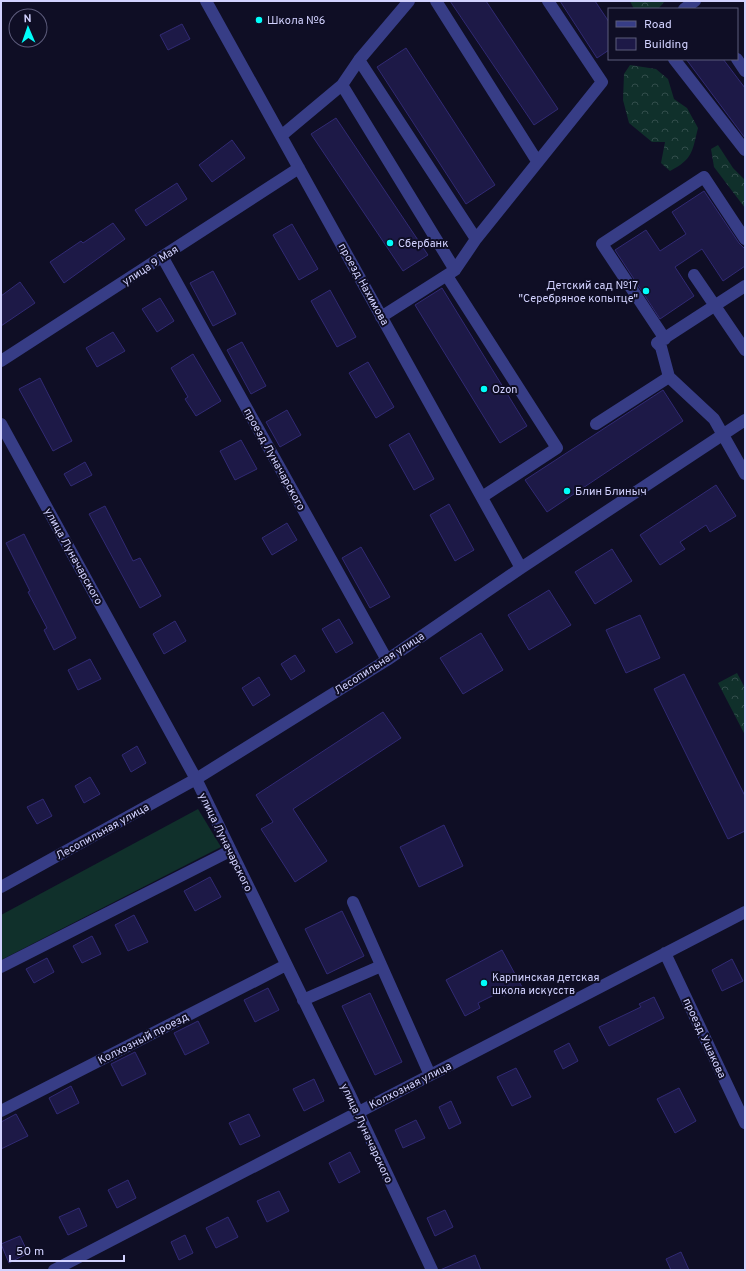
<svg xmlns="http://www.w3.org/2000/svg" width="746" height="1271" font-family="Overpass,sans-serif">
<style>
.grass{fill:#10302b}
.forest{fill:url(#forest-crowns)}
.building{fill:#1d1947;stroke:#312a74}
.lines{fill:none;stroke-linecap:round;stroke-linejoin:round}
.minor{stroke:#373d86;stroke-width:12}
.poi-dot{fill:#00fdfa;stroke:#0f0e25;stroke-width:1.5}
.labels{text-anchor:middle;stroke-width:4;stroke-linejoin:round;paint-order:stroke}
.poi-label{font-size:11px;fill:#d2d2ff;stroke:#0f0e25;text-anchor:start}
.street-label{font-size:11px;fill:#d2d2ff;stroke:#0f0e25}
</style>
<defs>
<pattern id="forest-crowns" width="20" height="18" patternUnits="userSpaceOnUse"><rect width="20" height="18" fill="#10302b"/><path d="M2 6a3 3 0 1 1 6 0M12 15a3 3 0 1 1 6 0" fill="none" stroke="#324d4b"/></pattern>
</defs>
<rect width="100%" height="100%" fill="#0f0e25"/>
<path class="grass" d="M198,809L221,847L1,960V915Z"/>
<path class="forest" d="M630,1H665L658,9H634Z
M630,65L656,69L668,79L674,99L687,108L698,128C692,152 693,159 670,171L661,163L665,142H652L629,123L623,100L624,74Z
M718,145L733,168L745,180V208L714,167L711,149Z
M737,673L745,688V735L718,683Z"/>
<path class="building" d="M450,1H486L558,109L534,125Z
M560,1H595L609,22V50L597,58Z
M182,24L190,39L168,50L160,35Z
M406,48L495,185L466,204L377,67Z
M686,59H723L745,88V138Z
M336,118L428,255L403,271L311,134Z
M232,140L245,158L212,182L199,165Z
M177,183L187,199L146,226L135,210Z
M704,191L739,243L745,249V266L723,281L702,249L675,267L694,296L660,319L615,250L646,230L660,251L686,234L672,212Z
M113,223L125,239L64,283L50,262L81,241L83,243Z
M292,224L318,269L299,280L273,235Z
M213,271L236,314L213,326L190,283Z
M20,282L35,303L1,326V296Z
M442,288L527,426L500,443L415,305Z
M330,290L356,337L337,347L311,301Z
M160,298L174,321L157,332L142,309Z
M113,332L125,351L97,367L86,348Z
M242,342L266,386L251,394L227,350Z
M193,354L221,401L196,416L185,399L188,397L171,368Z
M368,362L394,407L376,418L349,373Z
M40,378L72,441L53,451L19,389Z
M663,390L683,421L547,512L525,480Z
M287,410L301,435L280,447L266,422Z
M409,433L434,479L414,490L389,445Z
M241,440L257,469L235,480L220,451Z
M85,462L92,475L71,486L64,474Z
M716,485L736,516L710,532L706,525L680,542L685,549L660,565L640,535Z
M449,504L474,550L455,561L430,515Z
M105,506L133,561L140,558L161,596L140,608L89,514Z
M287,523L297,540L272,555L262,538Z
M24,534L76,638L54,650L44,630L47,628L28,592L30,591L6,543Z
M361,547L390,597L370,608L342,558Z
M612,549L632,581L595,604L575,572Z
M549,590L571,625L529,650L508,615Z
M640,615L660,658L626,673L606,630Z
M339,619L353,643L336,653L322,629Z
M175,621L186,641L164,654L153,634Z
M481,633L503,670L463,694L440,658Z
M295,655L305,671L291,680L281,664Z
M90,659L101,679L78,690L68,670Z
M684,674L745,796V831L728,839L654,689Z
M259,677L270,695L253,706L242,688Z
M383,712L401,738L293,809L327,861L295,882L261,829L273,822L256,795Z
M137,746L146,763L131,772L122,755Z
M90,777L100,794L84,803L75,786Z
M43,799L52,816L37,824L27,807Z
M444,825L463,866L419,887L400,847Z
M210,877L221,897L195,911L184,891Z
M342,911L364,956L327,974L305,929Z
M134,915L148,942L128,951L115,925Z
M92,936L101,954L82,963L73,946Z
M502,950L522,987L504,996L502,991L478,1003L480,1008L465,1016L446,980Z
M47,958L54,972L34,983L26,969Z
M732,959L743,981L722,991L712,970Z
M268,988L279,1010L255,1022L244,1000Z
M370,993L402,1062L375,1075L342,1006Z
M654,997L664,1018L609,1046L599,1027L641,1007L639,1004Z
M198,1021L209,1043L185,1055L174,1033Z
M569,1043L578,1061L563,1069L554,1051Z
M135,1052L146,1074L122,1086L111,1064Z
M516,1068L531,1097L512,1106L497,1077Z
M314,1079L324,1101L304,1111L293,1089Z
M71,1086L79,1103L57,1114L49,1098Z
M679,1088L696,1121L675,1133L657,1099Z
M451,1101L461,1123L449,1129L439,1107Z
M16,1114L28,1136L1,1149V1122Z
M249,1114L260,1136L240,1145L229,1123Z
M416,1120L425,1138L403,1148L395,1130Z
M350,1152L360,1172L339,1183L329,1163Z
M128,1180L136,1198L117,1208L108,1190Z
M279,1191L289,1211L267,1222L257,1201Z
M79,1208L87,1226L68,1235L59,1217Z
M445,1210L453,1227L435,1236L427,1218Z
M228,1217L238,1237L216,1248L206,1228Z
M185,1235L193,1253L179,1260L171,1242Z
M20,1236L28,1253L9,1263L1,1244Z
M681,1252L689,1270H671L666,1259Z
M475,1255L481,1270H440Z"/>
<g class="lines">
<path class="minor" d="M206,1L521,568
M436,1L537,161
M684,9L695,1
M674,59L745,150
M737,59L745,71
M359,60L476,239
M342,85L455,270
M281,136L342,85L359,60L409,1
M163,258L387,660
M694,275L745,350
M447,276L557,448L482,497
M745,286L657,343L661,347L669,377L714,419L745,474
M381,317L455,270L476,239L602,82L548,1
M665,339L602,244L704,177L745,239
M1,361L299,168
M1,424L196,779L350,1095L432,1270
M596,424L669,377
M1,887L196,779L387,660L521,568L745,420
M353,902L430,1075
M665,953L745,1123
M1,967L230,851
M303,1000L381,966
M1,1111L286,965
M54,1270L745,912"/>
</g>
<g class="poi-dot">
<circle cx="259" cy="20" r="4"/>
<circle cx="390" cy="243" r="4"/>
<circle cx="646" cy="291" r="4"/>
<circle cx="484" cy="389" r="4"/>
<circle cx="567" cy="491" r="4"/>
<circle cx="484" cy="983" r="4"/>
</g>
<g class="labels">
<g class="poi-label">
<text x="267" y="24">Школа №6</text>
<text x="398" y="247">Сбербанк</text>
<text x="638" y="289" text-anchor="end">Детский сад №17<tspan x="638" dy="13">"Серебряное копытце"</tspan></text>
<text x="492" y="393">Ozon</text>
<text x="575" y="495">Блин Блиныч</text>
<text x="492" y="981">Карпинская детская<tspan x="492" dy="13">школа искусств</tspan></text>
</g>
<g class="street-label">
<text transform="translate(150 265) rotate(-33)" y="4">улица 9 Мая</text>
<text transform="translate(364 284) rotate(61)" y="4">проезд Нахимова</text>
<text transform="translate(275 459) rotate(61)" y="4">проезд Луначарского</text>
<text transform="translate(74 556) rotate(61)" y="4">улица Луначарского</text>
<text transform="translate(379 663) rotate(-33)" y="4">Лесопильная улица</text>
<text transform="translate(102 831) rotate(-29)" y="4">Лесопильная улица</text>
<text transform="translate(226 842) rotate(64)" y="4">улица Луначарского</text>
<text transform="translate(143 1038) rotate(-27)" y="4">Колхозный проезд</text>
<text transform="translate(705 1038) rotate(65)" y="4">проезд Ушакова</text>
<text transform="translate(410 1085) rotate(-27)" y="4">Колхозная улица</text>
<text transform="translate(367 1133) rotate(65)" y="4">улица Луначарского</text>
</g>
</g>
<rect width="746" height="1271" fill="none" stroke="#d2d2ff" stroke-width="4"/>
<rect x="608" y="8" width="130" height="52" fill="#0f0e25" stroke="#5d5c7c"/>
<rect x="616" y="21" width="20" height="6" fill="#373d86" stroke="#5d5c7c"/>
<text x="644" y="28" font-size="12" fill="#d2d2ff">Road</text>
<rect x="616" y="38" width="20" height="12" fill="#1d1947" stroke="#5d5c7c"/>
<text x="644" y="48" font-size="12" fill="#d2d2ff">Building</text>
<g transform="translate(28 28) rotate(358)"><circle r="19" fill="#0f0e25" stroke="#5d5c7c"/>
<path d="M0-3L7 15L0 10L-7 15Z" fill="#00fdfa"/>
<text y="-6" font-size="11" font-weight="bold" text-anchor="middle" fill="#d2d2ff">N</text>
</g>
<path d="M10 1255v6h114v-6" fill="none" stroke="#d2d2ff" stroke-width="2"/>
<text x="16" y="1255" font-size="12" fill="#d2d2ff" stroke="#0f0e25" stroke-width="3" paint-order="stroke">50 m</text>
</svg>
